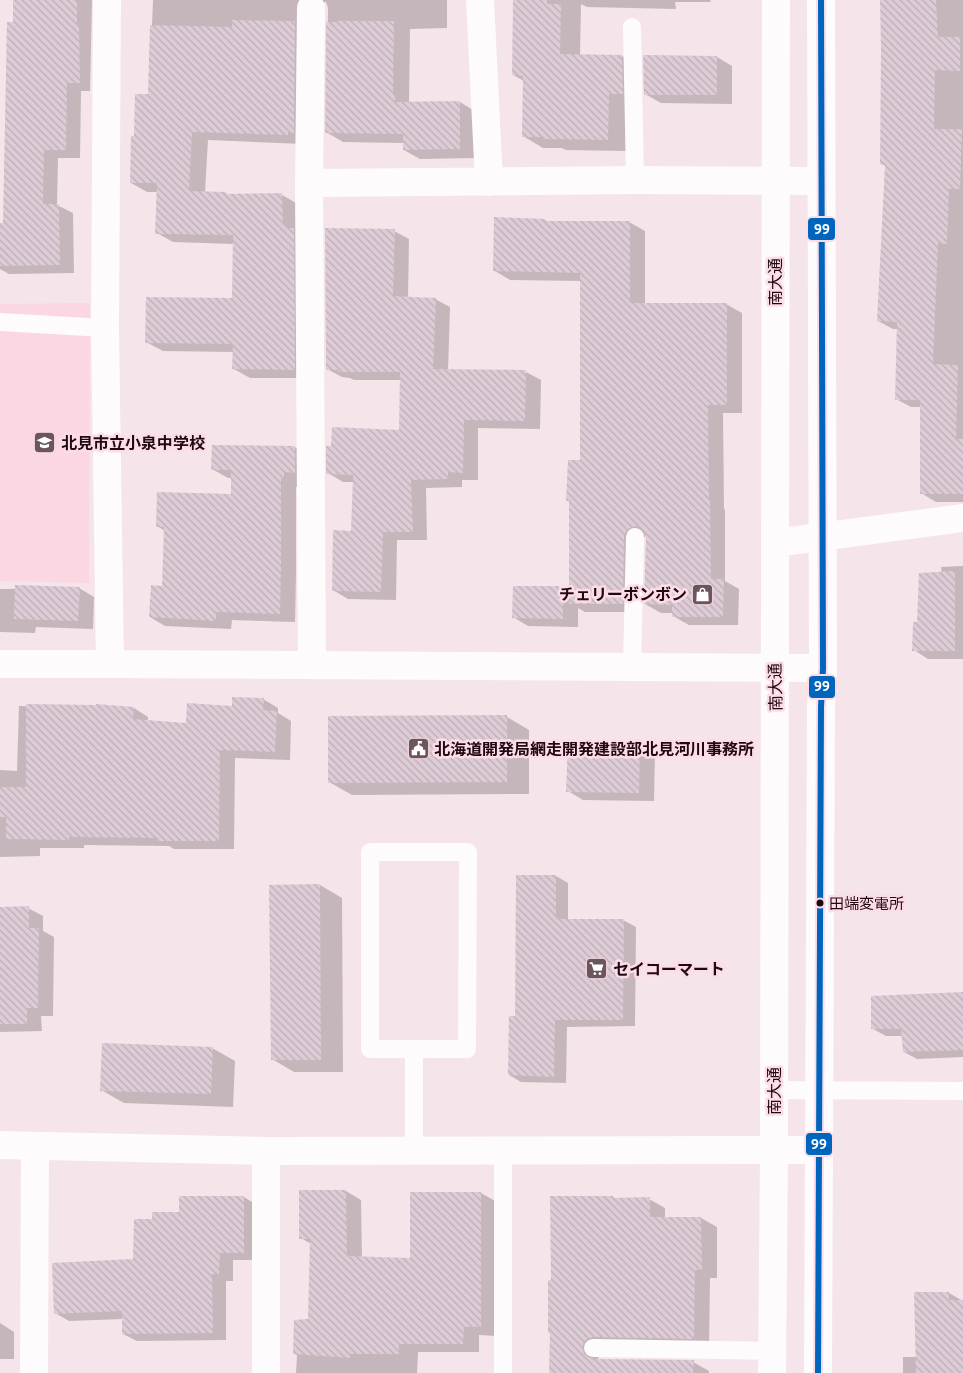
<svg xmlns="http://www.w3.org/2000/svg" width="963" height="1373" font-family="Ubuntu,'Noto Sans JP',sans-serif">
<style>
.built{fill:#fad7e3}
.shadow{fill:#0003}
.building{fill:url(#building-back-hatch)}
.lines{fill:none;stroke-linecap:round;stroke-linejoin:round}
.service{stroke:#fefbfc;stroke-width:18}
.minor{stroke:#fefbfc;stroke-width:28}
.tertiary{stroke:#fefbfc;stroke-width:28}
.bus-1-casing{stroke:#fcdde7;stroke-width:10}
.bus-1{stroke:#0065bd;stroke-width:6}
.bus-dot{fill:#210913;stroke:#fcdde7;stroke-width:2}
.labels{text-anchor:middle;stroke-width:5;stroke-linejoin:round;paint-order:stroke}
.bus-label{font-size:15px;fill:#210913;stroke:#fcdde7;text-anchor:start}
.street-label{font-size:16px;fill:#210913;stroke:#fcdde7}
.poi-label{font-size:16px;font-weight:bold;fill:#210913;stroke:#fcdde7;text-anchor:start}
.line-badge{stroke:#fcdde7;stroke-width:2}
.badge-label{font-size:14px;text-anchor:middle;font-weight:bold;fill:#fff}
</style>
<defs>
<pattern id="building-back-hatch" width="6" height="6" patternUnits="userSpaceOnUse" patternTransform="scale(1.25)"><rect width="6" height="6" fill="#ddcbd6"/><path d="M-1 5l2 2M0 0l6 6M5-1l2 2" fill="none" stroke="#bdadb7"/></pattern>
</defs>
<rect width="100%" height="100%" fill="#f5e4ea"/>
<path class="built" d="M90,303L89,583L0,581V304Z"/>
<path class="shadow" d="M15,0H92L90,91H81L80,158H58L57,205L73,213L74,273L9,274L0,269V225H5Z
M153,0H447V28L410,29L409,103L460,102L476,112V158L420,159L404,150V143L343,142L326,132L328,8L326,2L319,3L304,144L208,140L205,192L226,193L229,195H282L298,204L310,378H250L234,369V352L163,351L146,342L233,300L234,244L173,242L157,233L158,192H147L131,183L149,96Z
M514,0H711L710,2H675L676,9L587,7L581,4L580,55L622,56L642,68V105H628V151L566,150L562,148H543L523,136L524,81L513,75Z
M881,0H963V502H936L921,493V407H911L896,399L898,329H893L878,321L886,166L881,164Z
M717,57L732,66V104L661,103L645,94Z
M545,220L549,222H629L645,231V304H726L742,313V413H723L724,509L725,510V581L739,589L738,625H689L673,616V613H661L645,604L647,535L641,540L638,612H585L578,608V627L528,626L513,617L563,588L570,592V502L568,500L581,462V281L510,280L495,271Z
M394,231L409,239L408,298L435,299L450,307L448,371L526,372L541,380L540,429L478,428V480H462V487L426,488L427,540H397L396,600L348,599L333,590L352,532L354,482H343L328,473L332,447L400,431L401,380H354L350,378L342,377L327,369Z
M295,447L310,456L299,487H296V575L295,622L232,620L231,629L165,626L150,617L164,587L165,531L157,526L232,495L233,478H228L212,469Z
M963,566V659H928L914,650L918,624L942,573L941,567Z
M79,588L94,597L93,629L36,627L35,633L0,632V589Z
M263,699L278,708V713L291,721L290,760L235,758L234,849H174L169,846L84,845V848H40V856L0,857V770L17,771L19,706L134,708L148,717V721L187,724L233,707Z
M507,717L529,730V794L352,795L329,782Z
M639,743L655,752L654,801L583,800L568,791Z
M556,876L568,883V920H623L636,927L635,1026L567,1027L566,1083L521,1082L509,1075L516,1018Z
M320,885L342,898L343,1072H294L272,1059Z
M0,908H28L43,916V931L54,937L53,1016H41L42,1031L0,1032Z
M963,994V1057L917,1059L904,1052L903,1036H886L873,1029Z
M212,1048L235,1061L233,1107L124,1103L101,1090Z
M346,1191L361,1200L362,1258L411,1259L412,1193H481L497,1202L496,1336L479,1335V1352H418L417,1373H296L297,1355L295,1354L309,1321L311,1244L301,1238Z
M244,1197L257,1205V1260H233V1281H226V1340L137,1341L123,1334V1319L69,1321L55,1313L134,1260L154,1220Z
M613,1197L617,1199H649L665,1208V1218H701L717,1227V1278H710L709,1347L600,1351L598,1360L693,1362L709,1371V1373H550L552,1281Z
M949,1293L963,1301V1373H903V1357H916Z
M0,1323L14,1332V1359H0Z"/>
<path class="building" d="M13,0H77V24H79L80,83H67L66,150H44L43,204H59L60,265L0,266V223H3L7,22H13Z
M513,0H547V4H561L560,54L622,55L623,94H609L608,140L544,139V137H522L523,76L512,75Z
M880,0H936L938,37H960V71L935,70L934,129H962L960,189H949L947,244L938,243L933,364L958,365L956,439H963V494H920V400H895L897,322L877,321L885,165L880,164L881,49Z
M232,20L295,21L294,133L288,132V135L192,132L189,191L226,192V194L282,193L283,225H286V228H294L295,370L232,369L233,344L145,343L146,297L232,298L233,235L155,234L157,183H130L131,136H134L135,94H148L150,25L232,27Z
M336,21H394L393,94H395V102L460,101V149L403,150V134L325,133L326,22H336Z
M643,55L717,56V95H644Z
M494,217L545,219V221H630V303H727V405H708L709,500H710L711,579H724L723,617H672V605L644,604L646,537L644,532L641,528L636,526L630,528L626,531L624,536L623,604H569V501H566L568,460H580V273L493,271Z
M325,228L395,229L393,296L436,298L433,369L526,370L525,421L464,420L463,473L448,472V479L411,480L413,532H383L381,592L332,591L333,530L351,531L353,475L326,474V446H331L332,427L399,430L400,372H338V370H326Z
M212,445L295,446V473L284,472V479H281V566L280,614L216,612V621L149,617L151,585L162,586L164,527H156L157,492L231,494V470H211Z
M955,571V651H912L913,622H917L919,573Z
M15,585L80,587L78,621L14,619Z
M513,586H563V619L512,618Z
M232,697L264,698L263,710L277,711L275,752L220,750L219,841H158V838L69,837V840L6,839V817H0V787H26V704L96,705V704L134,707L133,719L186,723L187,703L232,706Z
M507,715V782L328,783V716Z
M568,741L640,742L639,793L566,792Z
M516,875H556V919H624L623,1020H555L554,1077L508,1075L509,1016H515Z
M320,884L321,1060H271L269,885Z
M29,906V928H39L38,1008H27V1024H0V907Z
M963,992V1050L903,1052L901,1029H871V996Z
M102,1043L213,1047L211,1094L100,1091Z
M299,1190H346L347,1256L410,1258V1192H481V1327H464L463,1344H399V1354H350V1358L293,1354L294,1320L308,1319L310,1239H299Z
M179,1196H244V1253H220L219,1274H212L213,1333L122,1334V1311L54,1314L52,1263L133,1259L134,1219H152V1212H179Z
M550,1196H613V1198L650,1197V1217H701L702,1270H695L694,1339L593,1337L587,1339L584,1342L582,1347L584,1354L588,1357L593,1359L694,1360L693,1373H549L550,1333H548V1280H551Z
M914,1292H949V1300H963V1373H916Z"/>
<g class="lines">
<path class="service" d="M632,27L635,180
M0,322L105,328
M632,667L635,537
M370,852H468L467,1049H370Z
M414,1049V1151
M774,1090L963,1091
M593,1348L772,1351
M503,1373V1151"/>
<path class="minor" d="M107,0L105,328L110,664
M480,0L489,182
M309,183L311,8
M775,543L963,518
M0,664H110L823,668
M312,665L309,183L635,180L821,181
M0,1145L266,1151L820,1150
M266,1151V1373
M34,1373L35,1146"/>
<path class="tertiary" d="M772,1373L774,1150L776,0
M818,1373L821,707L823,668L821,0"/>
<defs>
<path id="bus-1" d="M818,1373L821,707L823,668L821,0"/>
</defs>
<use href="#bus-1" class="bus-1-casing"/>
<use href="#bus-1" class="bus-1"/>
</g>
<defs>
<symbol id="school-square" viewBox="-11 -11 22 22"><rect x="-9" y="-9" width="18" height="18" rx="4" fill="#6b565e" stroke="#fcdde7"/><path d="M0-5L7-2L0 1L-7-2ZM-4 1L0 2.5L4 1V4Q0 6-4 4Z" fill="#fff"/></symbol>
<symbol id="shop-square" viewBox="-11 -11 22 22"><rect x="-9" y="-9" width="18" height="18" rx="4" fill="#6b565e" stroke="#fcdde7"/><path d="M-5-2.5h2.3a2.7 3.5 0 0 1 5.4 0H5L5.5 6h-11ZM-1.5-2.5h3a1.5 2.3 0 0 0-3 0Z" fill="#fff"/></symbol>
<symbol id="civic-square" viewBox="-11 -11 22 22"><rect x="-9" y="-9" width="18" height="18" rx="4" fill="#6b565e" stroke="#fcdde7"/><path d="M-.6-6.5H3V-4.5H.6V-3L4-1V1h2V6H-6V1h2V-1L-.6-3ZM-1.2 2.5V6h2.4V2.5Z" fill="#fff"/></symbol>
<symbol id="supermarket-square" viewBox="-11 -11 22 22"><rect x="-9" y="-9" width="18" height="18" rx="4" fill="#6b565e" stroke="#fcdde7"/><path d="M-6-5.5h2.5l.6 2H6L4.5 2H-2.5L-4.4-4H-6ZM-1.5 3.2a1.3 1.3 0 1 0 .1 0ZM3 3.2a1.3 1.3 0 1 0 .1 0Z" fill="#fff"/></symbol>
</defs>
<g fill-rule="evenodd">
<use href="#school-square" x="32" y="430" width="25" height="25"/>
<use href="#shop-square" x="690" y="582" width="25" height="25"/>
<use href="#civic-square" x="406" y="736" width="25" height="25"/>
<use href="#supermarket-square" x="584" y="956" width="25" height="25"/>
</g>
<circle class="bus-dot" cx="820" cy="903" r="4.5"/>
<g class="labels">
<g class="bus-label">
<text x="829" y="909">田端変電所</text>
</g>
<g class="street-label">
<text transform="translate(775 282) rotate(-90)" y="6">南大通</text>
<text transform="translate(775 687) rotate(-91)" y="6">南大通</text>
<text transform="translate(774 1091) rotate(-90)" y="6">南大通</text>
</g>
<g class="poi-label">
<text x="61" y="449">北見市立小泉中学校</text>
<text x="687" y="600" text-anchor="end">チェリーボンボン</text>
<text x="434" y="755">北海道開発局網走開発建設部北見河川事務所</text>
<text x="613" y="975">セイコーマート</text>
</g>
</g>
<g class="line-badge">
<rect x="807" y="217" width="29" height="24" rx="5" fill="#0065bd"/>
<rect x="808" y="675" width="28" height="24" rx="5" fill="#0065bd"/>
<rect x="805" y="1132" width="28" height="24" rx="5" fill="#0065bd"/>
</g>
<g class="badge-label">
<text x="822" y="234">99</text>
<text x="822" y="691">99</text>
<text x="819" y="1149">99</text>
</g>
</svg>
